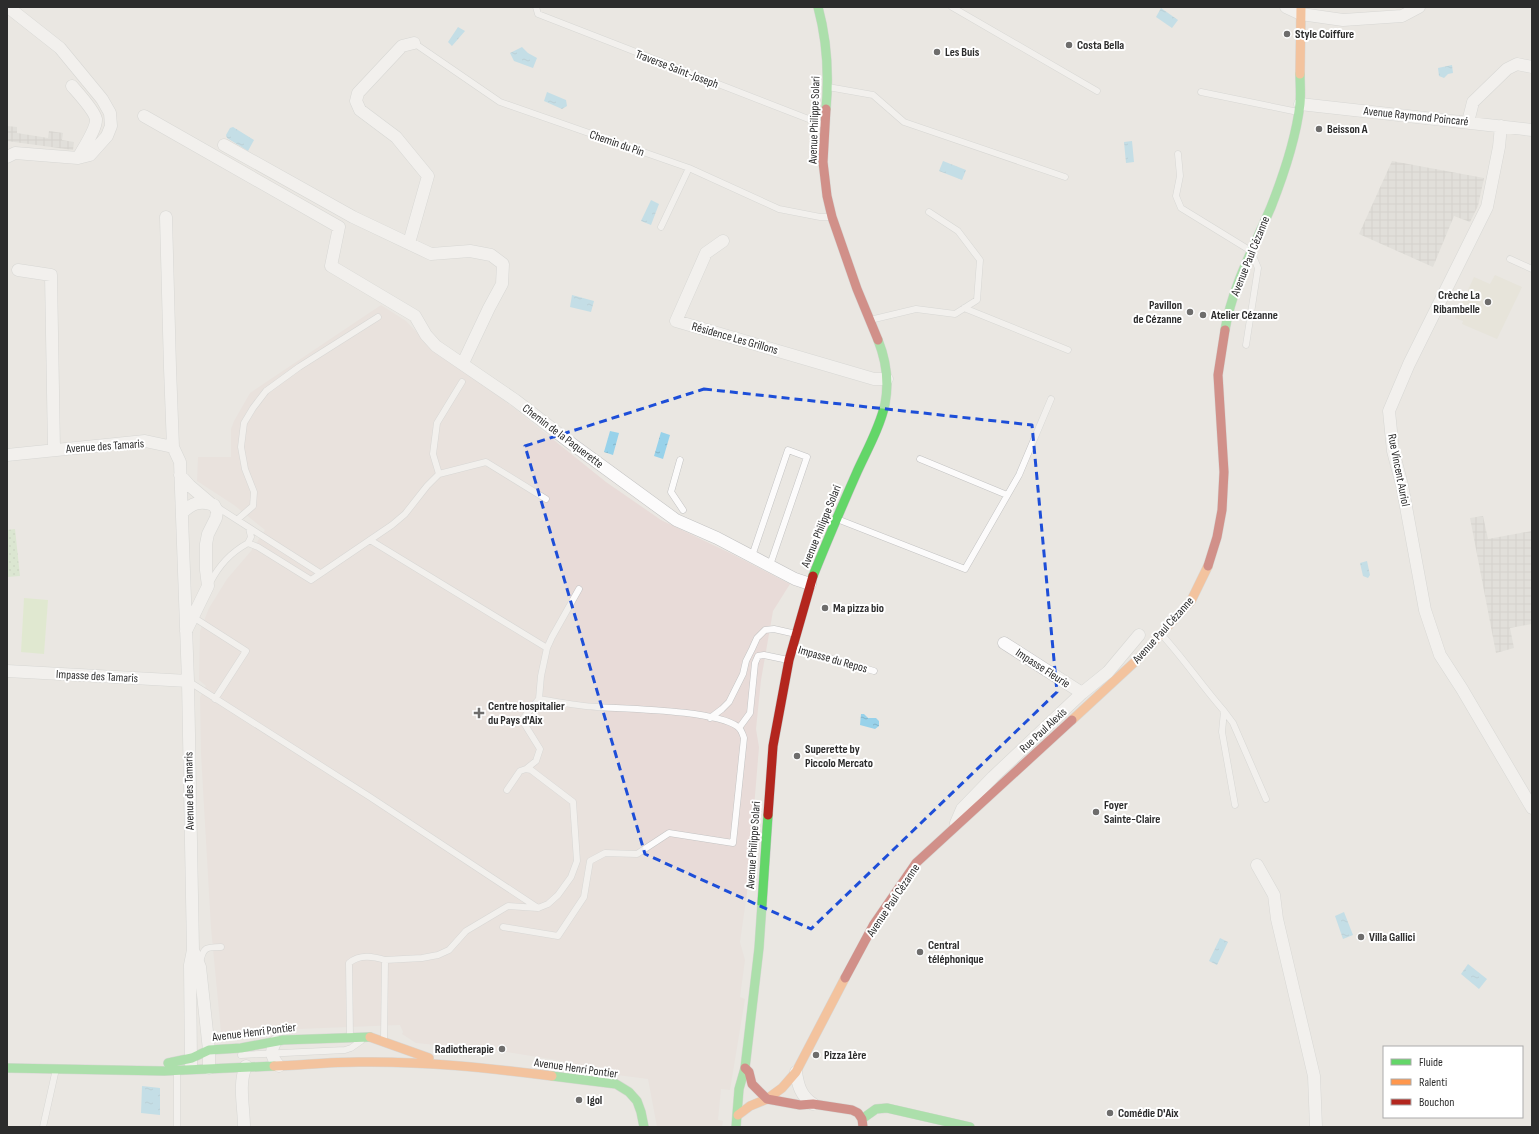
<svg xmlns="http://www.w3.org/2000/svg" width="1539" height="1134" viewBox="0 0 1539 1134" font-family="'Sofia Sans Condensed',sans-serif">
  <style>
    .education { fill: #e4dfd1 }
    .medical { fill: #e8dbd8 }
    .grass { fill: url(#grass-dots) }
    .pitch { fill: #d6e9ba }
    .plaza { fill: url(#plaza-grid) }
    .water { fill: url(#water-ripples) }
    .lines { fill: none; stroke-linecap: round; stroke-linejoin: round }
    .lane-casing { stroke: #c3c3c3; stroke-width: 7 }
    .street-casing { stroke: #c3c3c3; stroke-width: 13 }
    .fast-casing { stroke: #c3c3c3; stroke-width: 10 }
    .slow-casing { stroke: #c3c3c3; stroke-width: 10 }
    .jam-casing { stroke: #c3c3c3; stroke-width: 10 }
    .lane { stroke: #fcfbfb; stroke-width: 6 }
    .street { stroke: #fcfbfb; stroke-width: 12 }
    .fast { stroke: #63d668; stroke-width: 9 }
    .slow { stroke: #ff974d; stroke-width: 9 }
    .jam { stroke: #b3261e; stroke-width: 9 }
    .marked { fill: none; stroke: #1d4ed8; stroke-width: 3; stroke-dasharray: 8 5; stroke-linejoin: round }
    .poi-dot { fill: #6e6d6c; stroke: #fff; stroke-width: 1.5 }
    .labels { text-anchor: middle; stroke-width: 4; stroke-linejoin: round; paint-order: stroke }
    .poi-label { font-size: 12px; font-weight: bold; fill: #2c2c2c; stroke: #fff; text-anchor: start }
    .street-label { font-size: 12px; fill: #2c2c2c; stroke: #fff }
  </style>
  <defs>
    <pattern id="grass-dots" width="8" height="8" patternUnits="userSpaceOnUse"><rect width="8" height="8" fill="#cbe5bc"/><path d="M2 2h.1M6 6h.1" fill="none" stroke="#aec5a2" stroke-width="1.8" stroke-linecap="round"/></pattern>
    <pattern id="plaza-grid" width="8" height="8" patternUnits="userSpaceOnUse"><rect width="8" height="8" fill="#d8d5d0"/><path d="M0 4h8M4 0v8" fill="none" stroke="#bab7b3"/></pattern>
    <pattern id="water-ripples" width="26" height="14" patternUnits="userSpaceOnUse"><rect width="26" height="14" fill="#98d2ea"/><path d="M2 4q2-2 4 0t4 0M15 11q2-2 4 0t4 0" fill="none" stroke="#83b4c9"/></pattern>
  </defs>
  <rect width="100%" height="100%" fill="#eae7e2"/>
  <path class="education" d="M1495 275 1522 287 1497 339 1462 324 1463 321 1455 318 1474 277 1490 284Z"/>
  <path class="medical" d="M381 305 406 321 427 343 514 408 606 482 661 520 732 554 790 584 773 611 761 680 756 729 759 747 747 893 740 942 745 960 740 997 745 999 730 1090 721 1089 718 1120 723 1121 722 1127H657L648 1079 563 1068V1061L507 1052 416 1043 402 1034 403 1032 400 1025 221 1032 211 928 201 754 200 697 206 686 199 680 200 631 209 608 227 579 251 551 265 530 234 505 197 481 198 457H231V429L234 421 250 393Z"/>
  <path class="grass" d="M15 529 20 576 7 577V530Z"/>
  <path class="pitch" d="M24 598 48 600 44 654 21 652Z"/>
  <path class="plaza" d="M7 126 17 127V133L48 138 49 131 63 133 62 140 74 142 73 150 7 141Z
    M1392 161 1484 178 1478 206 1470 222 1454 216 1433 267 1359 234Z
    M1483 516 1488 539 1532 531V624L1510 628 1514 648 1496 653 1470 518Z"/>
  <path class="water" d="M1161 8 1178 20 1172 28 1156 17Z
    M458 27 465 31 452 46 448 42Z
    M522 47 528 53 537 58 533 68 514 61 510 53Z
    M1452 65 1453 73 1448 74 1444 78 1439 76 1438 68Z
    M547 92 566 100 567 106 562 109 544 101Z
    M233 127 254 140 248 151 227 138 226 135 230 128Z
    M1132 141 1134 162 1126 163 1124 142Z
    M943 161 966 170 962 180 939 171Z
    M651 200 659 204 651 225 641 221Z
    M572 295 594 301 591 312 570 307Z
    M610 431 619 433 613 455 604 452Z
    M661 432 670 435 663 459 654 456Z
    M1367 561 1370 575 1368 578 1363 576 1360 563Z
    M861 714H864L868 718H876L879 721V726L875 729 860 725Z
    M1344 912 1353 935 1343 939 1335 916Z
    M1220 938 1228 942 1217 965 1209 961Z
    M1468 964 1487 979 1479 989 1461 974Z
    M142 1086 160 1088V1115L141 1113Z"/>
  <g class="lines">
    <defs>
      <path id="lane" d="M536 7 538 14 824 125
        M952 7 1097 91
        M414 43 500 102 689 168 779 209 820 217H831
        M828 87 873 95 904 122 1065 177
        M1201 92 1298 112
        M1178 154 1180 176 1176 196 1181 208 1251 251 1258 268 1246 345
        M661 227 689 168
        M1510 259 1532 269
        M964 308 1068 350
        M870 320 916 309 955 314 977 300 980 260 958 231 929 212
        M920 459 1007 495
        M680 460 671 492 683 510
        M439 474 433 454 437 423 462 382
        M217 507 320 573
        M238 519 253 506 254 492 245 469 241 447 244 423 253 408 266 391 299 367 378 317
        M837 519 965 569 1019 475 1051 399
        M370 540 547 648
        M248 543 251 537 249 528
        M752 556 788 450 807 457 770 565
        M210 583C219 565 230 553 248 543L258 547 311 580 392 525 405 514 427 486 439 474 486 462 546 499
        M193 617 246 651 215 699
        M1162 635C1184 659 1202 686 1224 711L1222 732 1235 805
        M794 648 874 671
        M188 681 370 797 538 908
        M1224 711 1233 723 1266 799
        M710 718 722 709 729 702 743 674 746 661 752 649 757 638 765 630 774 629 796 634
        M739 728 750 713 755 663 758 656 764 655 788 660
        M507 790 520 771 526 769 536 761 540 749 522 720 539 699 541 676 547 648 552 637 579 589
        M503 927 558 936 584 897 590 861 605 853 637 854 669 833 733 843 744 738C743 735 741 729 738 727 716 710 627 709 597 707 578 706 558 702 539 699
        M385 960 422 958 438 955 449 950 466 931 508 906 538 908 548 904 558 895 571 877 577 861 573 802 531 770 526 769
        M200 963C203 947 206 947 221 947
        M350 1037 349 963C359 954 373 956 385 960L384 1040
        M241 1055 345 1050 351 1048 361 1041
        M177 1072V1127
        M43 1127 56 1069"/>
      <path id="street" d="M1286 7 1301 14 1343 20 1402 16 1419 7
        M72 86C78 93 94 110 96 119 97 128 83 149 78 158
        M1300 104 1532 130
        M144 116 339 227 331 266 415 316 426 335 436 346 515 400 572 444 676 520 717 538 795 579 810 584
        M1468 122 1473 102 1507 69 1517 64 1532 67
        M1501 126 1499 147 1487 207 1409 364 1389 411 1393 451 1402 485 1425 610 1440 655 1462 689 1532 808
        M224 145 353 217 431 254 470 251 491 255 503 264 502 284 489 308 463 363
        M7 157 15 153 78 158 90 155 107 136 111 126 110 113 102 99 60 48 8 7
        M166 217 170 368 173 447
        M723 241 706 253 676 321 874 379H887
        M409 243 428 176 396 137 360 110 356 101 358 93 402 46 414 43
        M18 270 51 275 54 450
        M7 455 145 441 173 447 180 462 188 681 193 950 190 965 191 1064
        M180 475 190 486 210 503
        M182 513C192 503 200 500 214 505L217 511 216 518 208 534 206 544V570L208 586 186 631
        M1004 643 1082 693
        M7 671 188 681
        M956 823 962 809 993 777 1082 693 1108 672 1139 635
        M1257 865 1274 895 1277 919 1314 1076 1316 1127
        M193 950 200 967 209 1050V1068
        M276 1041C270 1051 271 1057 279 1066
        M796 1072C798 1086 801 1096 813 1104
        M244 1127C244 1107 238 1084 246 1066"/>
      <path id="fast" d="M818 7C827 40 829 75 826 109
        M1225 330C1232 287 1254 247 1271 207 1284 174 1296 139 1300 104 1301 94 1300 84 1300 74
        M813 576C827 541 842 506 857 472 867 450 880 427 885 404 889 383 886 360 878 340
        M168 1063 192 1058 209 1050 241 1048 283 1040 370 1037
        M7 1068 164 1071 274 1066
        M552 1076 616 1084 629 1092 637 1101 641 1112 644 1127
        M862 1119 876 1109 887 1108 970 1127
        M736 1127 739 1089 745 1068 759 948 768 815"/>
      <path id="slow" d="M1300 74 1301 7
        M1072 720 1138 659 1191 601 1208 566
        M370 1037 429 1058
        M274 1066C302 1065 331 1062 359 1062 424 1061 488 1068 552 1076
        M738 1115 750 1106 767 1099 782 1088 796 1072 845 978"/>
      <path id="jam" d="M826 109 823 162 827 196 832 217 857 289 878 340
        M1208 566 1217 537 1222 510 1224 472 1218 375 1225 330
        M768 815 773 746 789 660 813 576
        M845 978 874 924 916 863 1072 720
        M745 1068 749 1072 752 1084 767 1099 800 1105 813 1104 852 1110 858 1113 862 1119 863 1127"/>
    </defs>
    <use href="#lane" class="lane-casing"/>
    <use href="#street" class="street-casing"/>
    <use href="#fast" class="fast-casing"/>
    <use href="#slow" class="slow-casing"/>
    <use href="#jam" class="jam-casing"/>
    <use href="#lane" class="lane"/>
    <use href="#street" class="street"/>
    <use href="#fast" class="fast"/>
    <use href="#slow" class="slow"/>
    <use href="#jam" class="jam"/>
  </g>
  <path d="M0 0H1539V1134H0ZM704 389 1032 425 1057 692 811 929 645 854 525 446Z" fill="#eae7e2" fill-opacity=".55" fill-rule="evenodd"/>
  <path class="marked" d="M704 389 1032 425 1057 692 811 929 645 854 525 446Z"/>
  <g class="poi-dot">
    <circle cx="1287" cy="34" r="4"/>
    <circle cx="1069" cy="45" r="4"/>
    <circle cx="937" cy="52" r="4"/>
    <circle cx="1319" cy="129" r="4"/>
    <circle cx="1488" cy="302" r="4"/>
    <circle cx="1190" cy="312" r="4"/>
    <circle cx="1203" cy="315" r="4"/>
    <circle cx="825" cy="608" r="4"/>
    <path d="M477 707h4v4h4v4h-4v4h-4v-4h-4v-4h4z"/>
    <circle cx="797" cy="756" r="4"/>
    <circle cx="1096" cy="812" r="4"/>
    <circle cx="1361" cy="937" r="4"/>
    <circle cx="920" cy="952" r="4"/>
    <circle cx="502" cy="1049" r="4"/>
    <circle cx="816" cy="1055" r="4"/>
    <circle cx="579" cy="1100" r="4"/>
    <circle cx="1110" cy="1113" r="4"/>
  </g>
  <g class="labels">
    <g class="poi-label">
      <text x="1295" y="38">Style Coiffure</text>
      <text x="1077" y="49">Costa Bella</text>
      <text x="945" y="56">Les Buis</text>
      <text x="1327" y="133">Beisson A</text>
      <text x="1480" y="299" text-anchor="end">Crèche La<tspan x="1480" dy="14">Ribambelle</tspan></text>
      <text x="1182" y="309" text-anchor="end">Pavillon<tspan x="1182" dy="14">de Cézanne</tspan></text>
      <text x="1211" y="319">Atelier Cézanne</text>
      <text x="833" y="612">Ma pizza bio</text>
      <text x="488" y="710">Centre hospitalier<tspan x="488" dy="14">du Pays d'Aix</tspan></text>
      <text x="805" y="753">Superette by<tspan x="805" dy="14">Piccolo Mercato</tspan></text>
      <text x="1104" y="809">Foyer<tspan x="1104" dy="14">Sainte-Claire</tspan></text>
      <text x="1369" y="941">Villa Gallici</text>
      <text x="928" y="949">Central<tspan x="928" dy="14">téléphonique</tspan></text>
      <text x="494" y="1053" text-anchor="end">Radiotherapie</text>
      <text x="824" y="1059">Pizza 1ère</text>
      <text x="587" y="1104">Igol</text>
      <text x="1118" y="1117">Comédie D'Aix</text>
    </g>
    <g class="street-label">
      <text transform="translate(677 69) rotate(21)" y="4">Traverse Saint-Joseph</text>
      <text transform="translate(1416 116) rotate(6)" y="4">Avenue Raymond Poincaré</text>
      <text transform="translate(814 120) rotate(-88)" y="4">Avenue Philippe Solari</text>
      <text transform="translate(617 143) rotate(19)" y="4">Chemin du Pin</text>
      <text transform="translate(1250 256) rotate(-68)" y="4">Avenue Paul Cézanne</text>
      <text transform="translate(735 338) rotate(16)" y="4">Résidence Les Grillons</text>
      <text transform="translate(563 436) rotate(37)" y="4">Chemin de la Paquerette</text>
      <text transform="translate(105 446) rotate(-4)" y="4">Avenue des Tamaris</text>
      <text transform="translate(1399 470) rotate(79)" y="4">Rue Vincent Auriol</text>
      <text transform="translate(821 526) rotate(-68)" y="4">Avenue Philippe Solari</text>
      <text transform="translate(1163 630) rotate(-48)" y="4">Avenue Paul Cézanne</text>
      <text transform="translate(833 659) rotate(16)" y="4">Impasse du Repos</text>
      <text transform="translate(1043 668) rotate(33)" y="4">Impasse Fleurie</text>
      <text transform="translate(97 676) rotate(3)" y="4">Impasse des Tamaris</text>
      <text transform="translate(1043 730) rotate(-43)" y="4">Rue Paul Alexis</text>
      <text transform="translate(189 791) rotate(-91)" y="4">Avenue des Tamaris</text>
      <text transform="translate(753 845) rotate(-86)" y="4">Avenue Philippe Solari</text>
      <text transform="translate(893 900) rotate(-56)" y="4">Avenue Paul Cézanne</text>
      <text transform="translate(254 1032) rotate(-7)" y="4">Avenue Henri Pontier</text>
      <text transform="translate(576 1068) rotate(8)" y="4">Avenue Henri Pontier</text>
    </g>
  </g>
  <rect width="1539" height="1134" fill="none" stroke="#2c2c2c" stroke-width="16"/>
  <rect x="1383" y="1046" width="140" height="72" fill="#ffffff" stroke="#ababab"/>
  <rect x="1391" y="1059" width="20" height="6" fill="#63d668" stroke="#ababab"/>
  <text x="1419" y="1066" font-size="12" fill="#2c2c2c">Fluide</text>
  <rect x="1391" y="1079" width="20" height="6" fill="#ff974d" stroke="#ababab"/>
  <text x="1419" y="1086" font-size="12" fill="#2c2c2c">Ralenti</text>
  <rect x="1391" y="1099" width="20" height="6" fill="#b3261e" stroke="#ababab"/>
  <text x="1419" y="1106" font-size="12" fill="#2c2c2c">Bouchon</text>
</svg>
